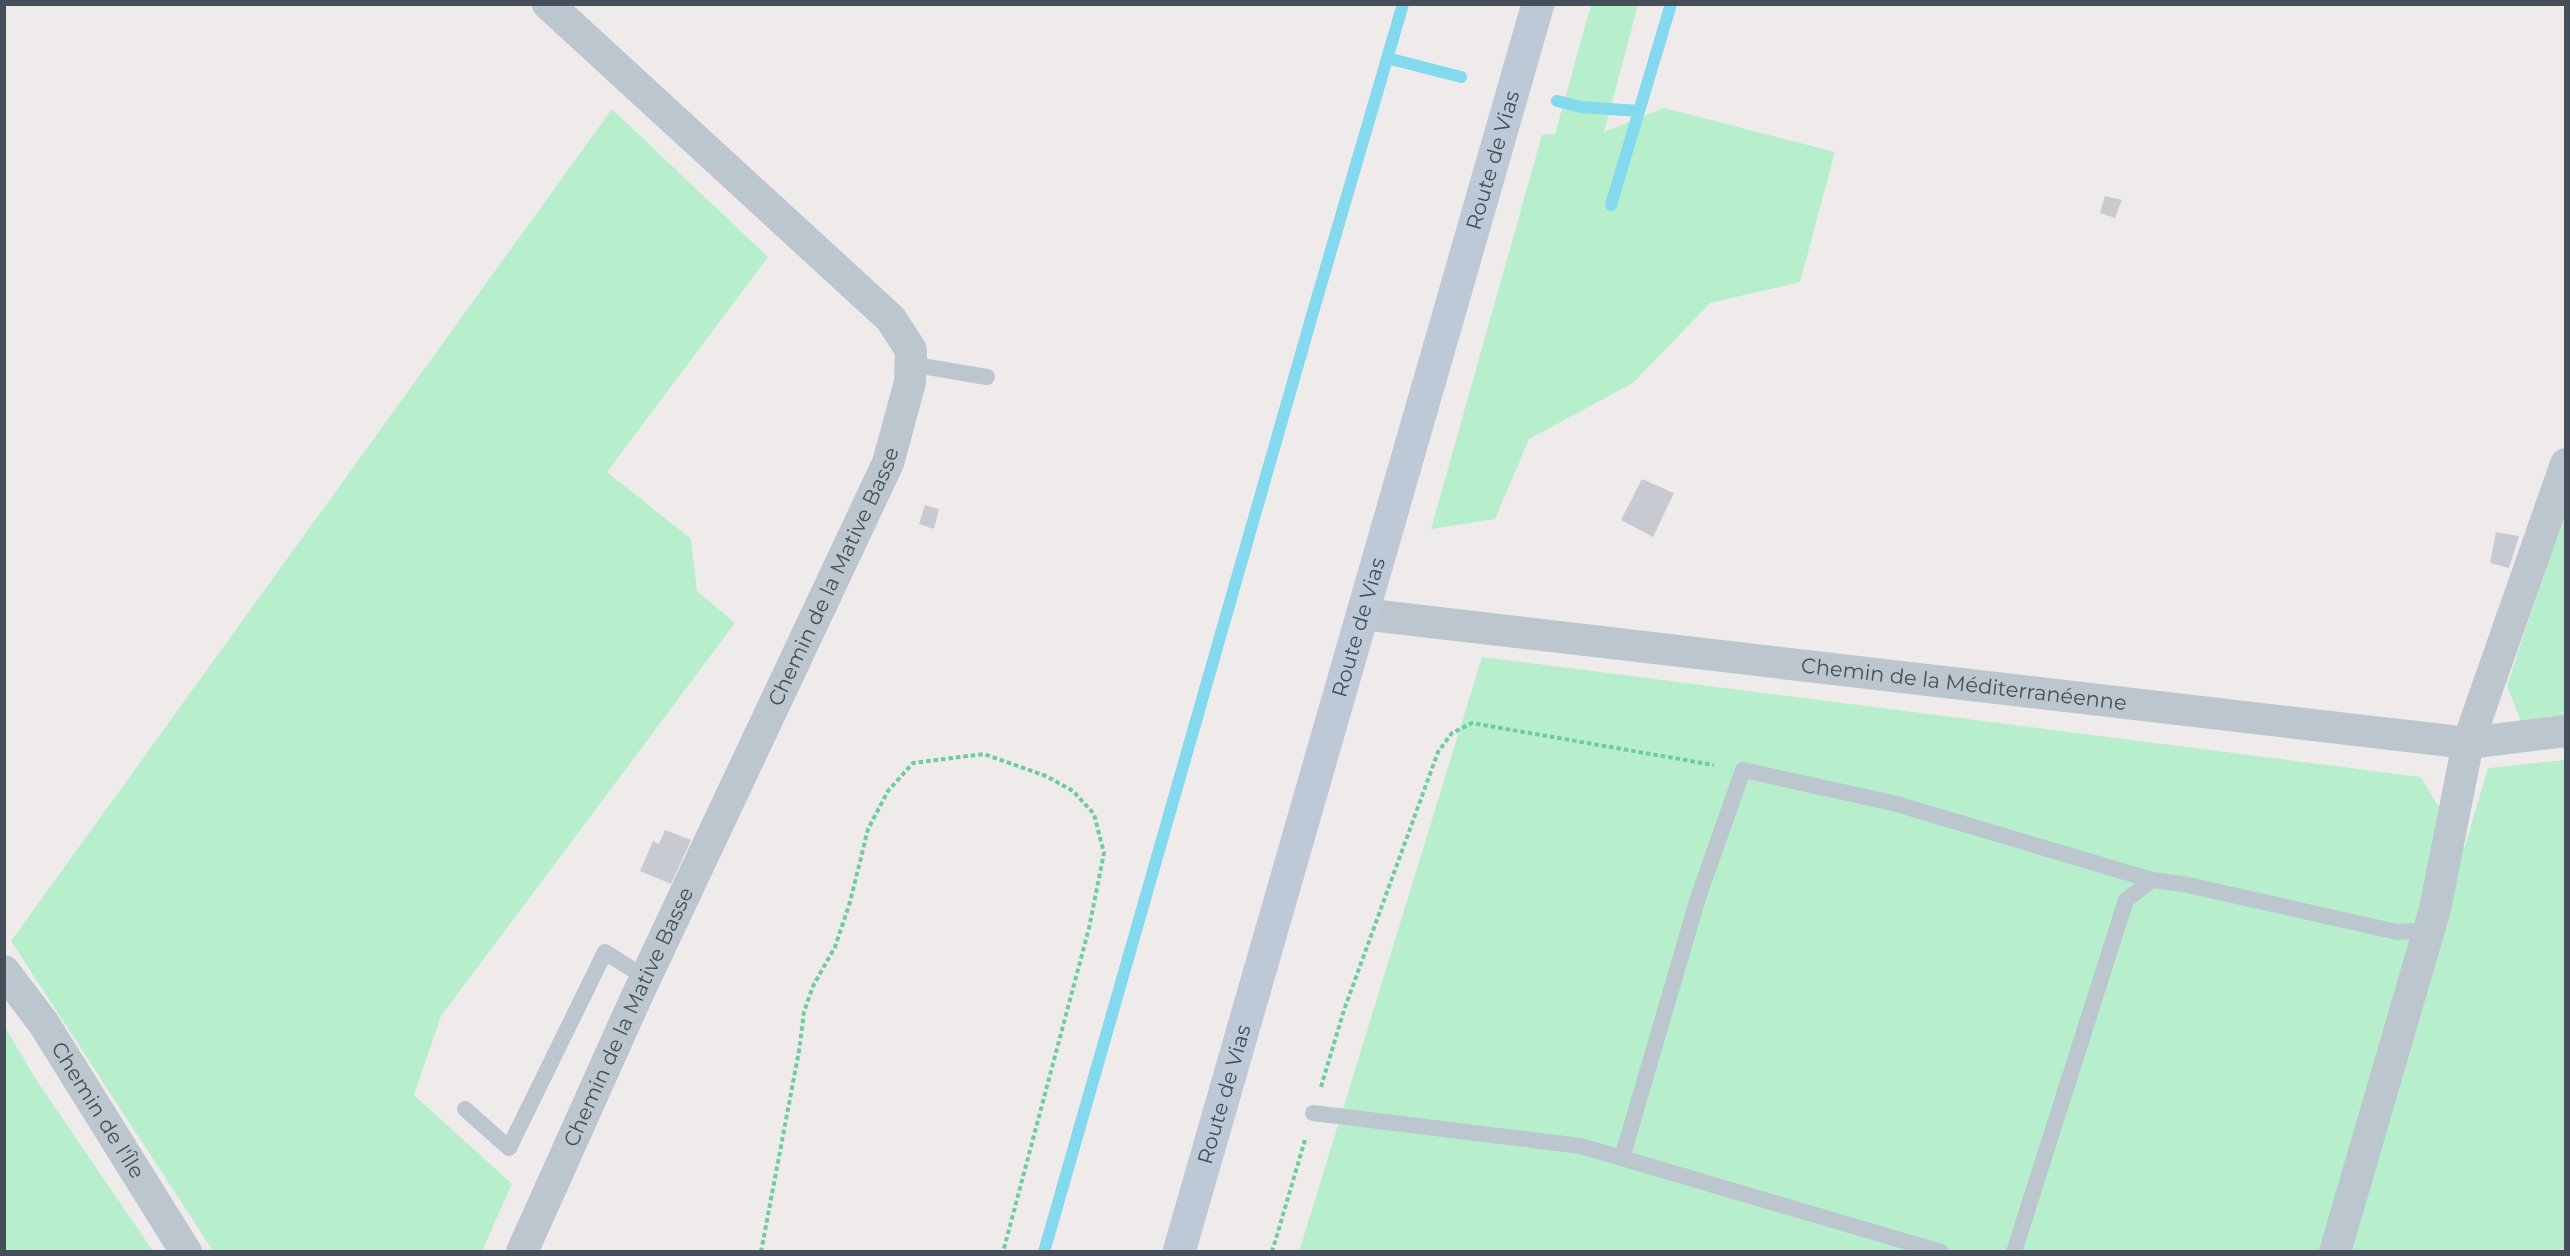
<svg xmlns="http://www.w3.org/2000/svg" width="2570" height="1256" viewBox="0 0 2570 1256" font-family="Montserrat,sans-serif">
  <style>
    .green { fill: #b7efcc }
    .lines { fill: none; stroke-linecap: round; stroke-linejoin: round }
    .stream { stroke: #83d9ed; stroke-width: 12 }
    .building { fill: #c8cad1 }
    .path { stroke: #6ecd9d; stroke-width: 4; stroke-dasharray: 4.5 3; stroke-linecap: butt }
    .service { stroke: #bcc6cf; stroke-width: 16 }
    .minor { stroke: #bcc6cf; stroke-width: 32 }
    .secondary { stroke: #bdc9d6; stroke-width: 33 }
    .labels { text-anchor: middle; stroke-width: 4.5; stroke-linejoin: round; paint-order: stroke }
    .street-label { font-size: 21px; fill: #444f59; stroke: #fff }
  </style>
  <rect width="100%" height="100%" fill="#efebeb"/>
  <path class="green" d="M1591 5H1638L1604 132 1664 108 1835 152 1800 282 1710 303 1633 383 1529 439 1495 519 1431 529 1542 135 1555 134Z
    M612 109 768 257 607 472 691 539 697 591 735 623 441 1016 414 1095 512 1184 482 1251H213L11 941Z
    M2565 509V717L2522 724 2507 686Z
    M1482 657 2421 777 2464 849 2488 768 2565 760V1251L1299 1252Z
    M4 1026 39 1084 153 1251H5Z"/>
  <g class="lines">
    <path class="stream" d="M1387 58 1461 77
      M1557 101 1581 107 1639 111
      M1611 205 1671 4
      M1044 1252 1313 312 1403 4"/>
  </g>
  <path class="building" d="M2105 196 2122 200 2115 218 2100 213Z
    M1642 479 1674 493 1653 537 1621 520Z
    M925 505 939 509 934 529 919 524Z
    M2496 532 2519 536 2509 568 2490 563Z
    M665 830 691 840 671 884 640 871 653 841 659 844Z"/>
  <g class="lines">
    <path class="path" d="M1321 1087 1344 1010 1438 752 1452 733 1472 723 1714 765
      M761 1252 799 1051 804 1012 813 986 835 947 850 902 868 829 888 791 913 763 984 754 1046 776 1073 791 1094 814 1104 853 1089 928 1003 1252
      M1272 1252 1305 1140"/>
    <path class="service" d="M910 364 987 377
      M465 1109 509 1148 605 952 646 978
      M1313 1113 1581 1146 1941 1252
      M1622 1158 1698 898 1743 770 1893 803 2152 880
      M2014 1252 2126 900 2152 880 2183 884 2397 932 2429 930"/>
    <g class="minor">
      <path id="s1" d="M1362 614 2468 743 2566 731"/>
      <path id="s2" d="M4 971 44 1024 186 1252"/>
      <path id="s3" d="M522 1252 636 998 888 463 910 382 911 350 891 319 548 4"/>
      <path d="M2335 1252 2435 909 2468 743 2566 464"/>
    </g>
    <path class="secondary" id="s4" d="M1179 1252 1538 4"/>
  </g>
  <g class="labels">
    <g class="street-label">
      <text dy="7" stroke="none"><textPath href="#s4" startOffset="1136">Route de Vias</textPath></text>
      <text dy="7" stroke="none"><textPath href="#s3" startOffset="744">Chemin de la Mative Basse</textPath></text>
      <text dy="7" stroke="none"><textPath href="#s4" startOffset="650">Route de Vias</textPath></text>
      <text dy="7" stroke="none"><textPath href="#s1" startOffset="606">Chemin de la Méditerranéenne</textPath></text>
      <text dy="7" stroke="none"><textPath href="#s3" startOffset="258">Chemin de la Mative Basse</textPath></text>
      <text dy="7" stroke="none"><textPath href="#s4" startOffset="164">Route de Vias</textPath></text>
      <text dy="7" stroke="none"><textPath href="#s2" startOffset="168">Chemin de l'Île</textPath></text>
    </g>
  </g>
  <rect width="2570" height="1256" fill="none" stroke="#444f59" stroke-width="12"/>
</svg>
